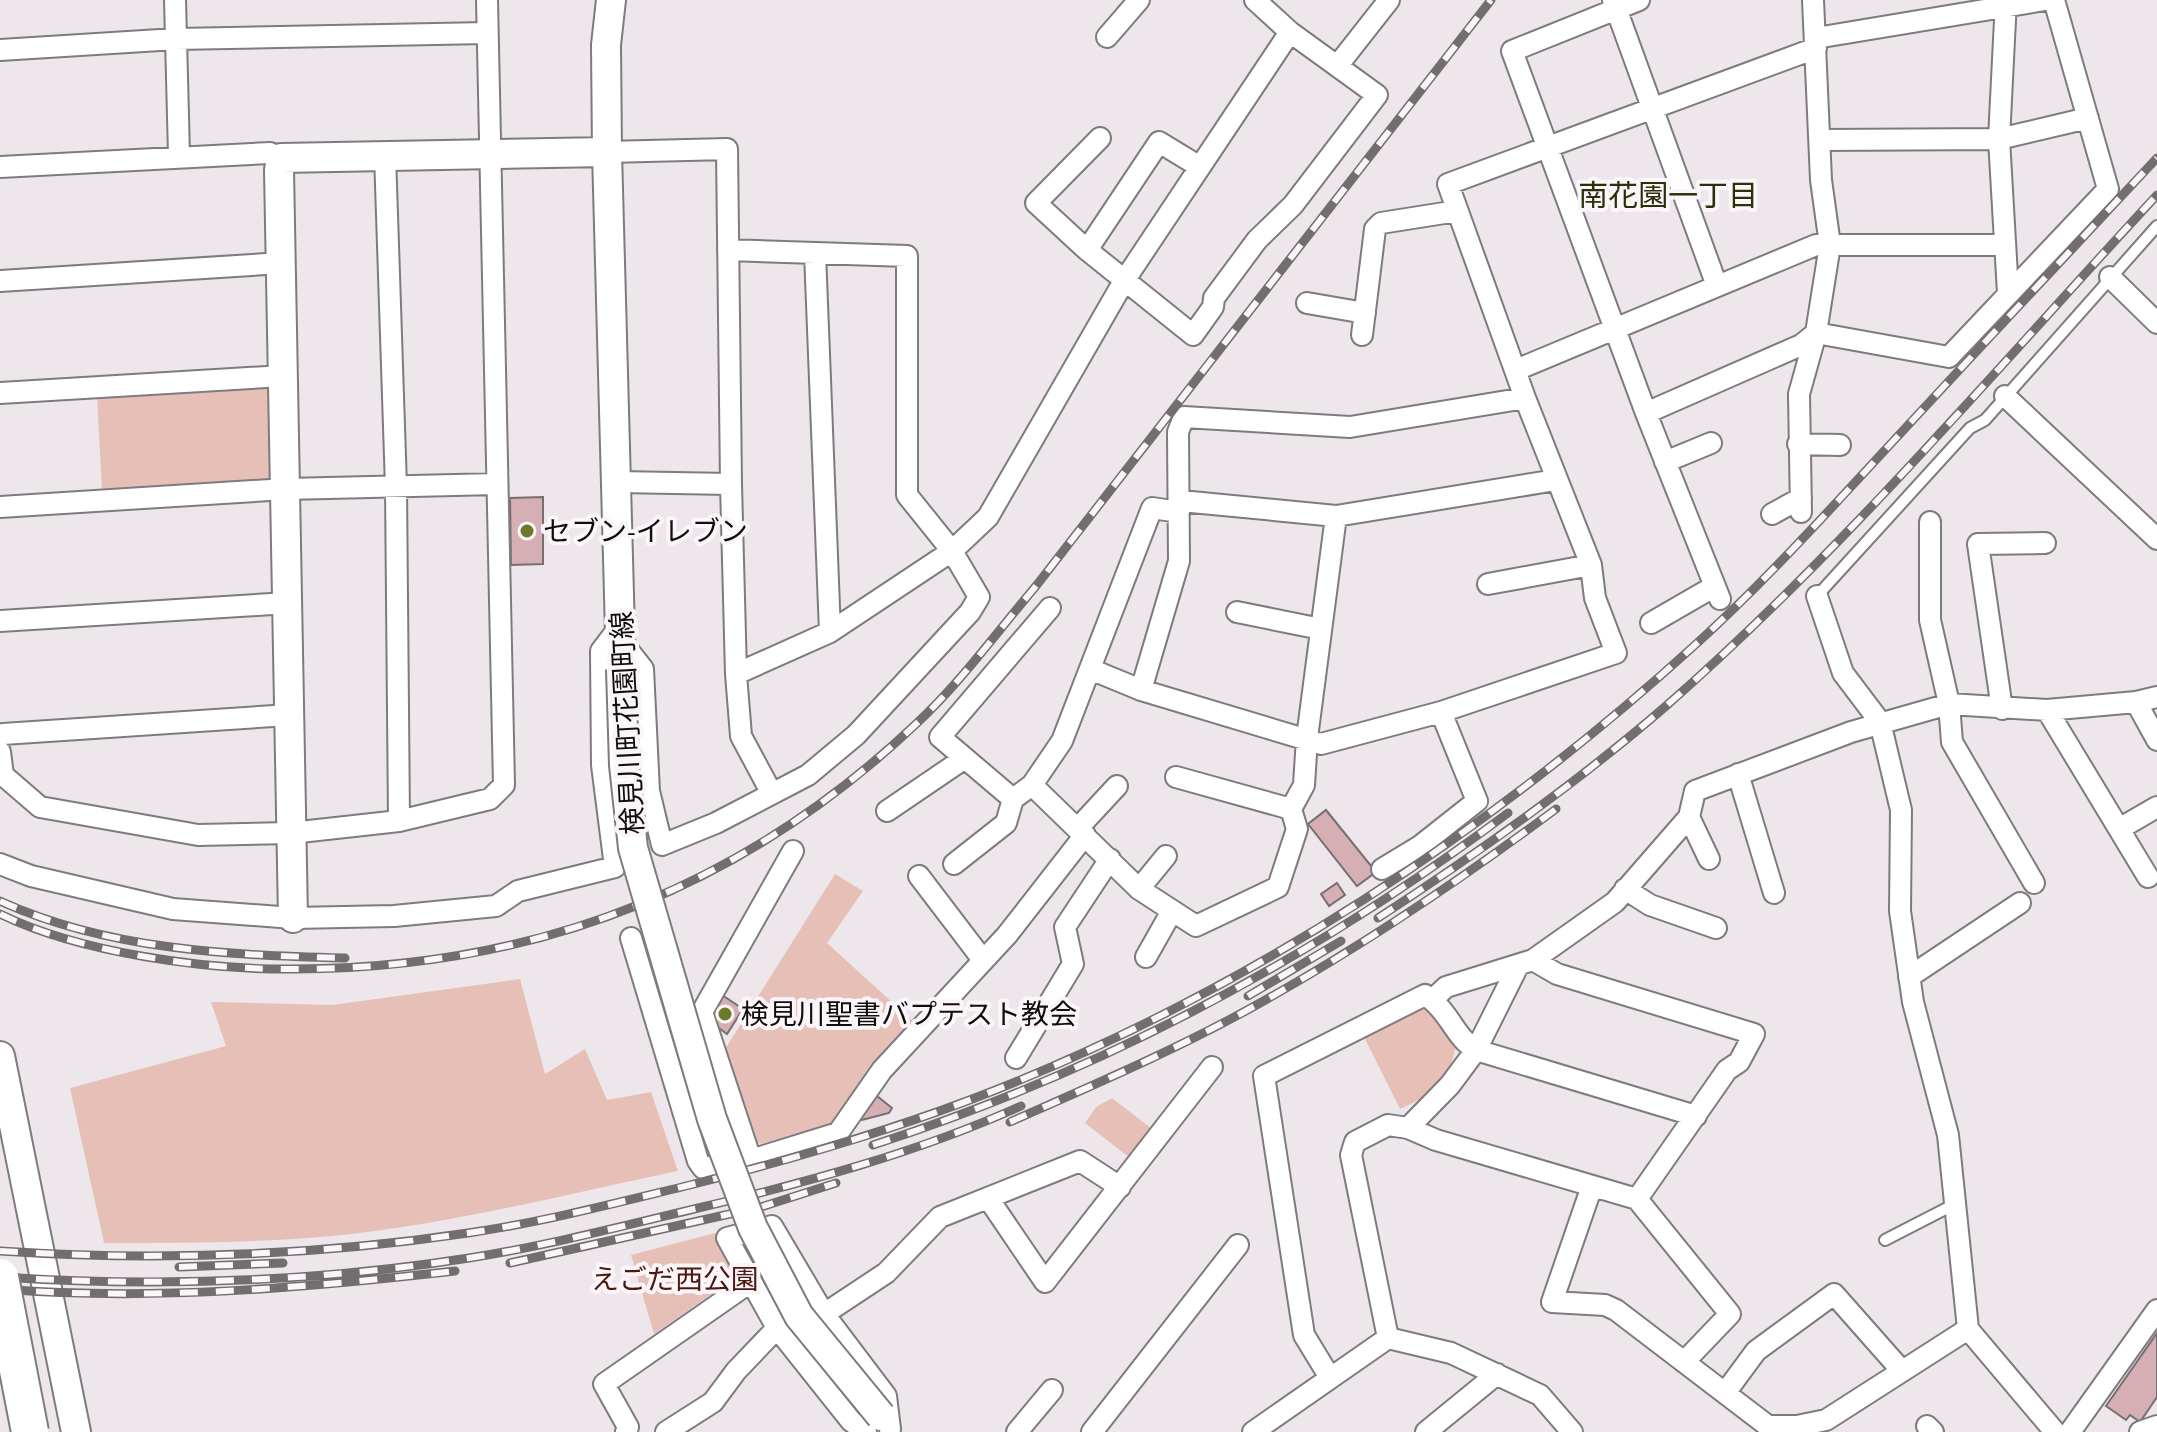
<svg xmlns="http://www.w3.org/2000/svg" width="2157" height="1432" viewBox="0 0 2157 1432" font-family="'Source Sans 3','Noto Sans JP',sans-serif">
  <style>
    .green { fill: #e6c0b6 }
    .building { fill: #d6afb5; stroke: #756f70; stroke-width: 2 }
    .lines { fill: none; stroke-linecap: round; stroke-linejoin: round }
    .lane-casing { stroke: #7f7a7e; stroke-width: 14 }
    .street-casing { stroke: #7f7a7e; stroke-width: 24 }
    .secondary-casing { stroke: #7f7a7e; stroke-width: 32 }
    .lane { stroke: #fff; stroke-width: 10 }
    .street { stroke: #fff; stroke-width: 20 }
    .secondary { stroke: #fff; stroke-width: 28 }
    .rail-casing { stroke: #726e70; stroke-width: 9 }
    .rail { stroke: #fbf5f9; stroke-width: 6; stroke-dasharray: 18; stroke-linecap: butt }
    .secondary-bridge-casing { stroke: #7f7a7e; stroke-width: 32; stroke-linecap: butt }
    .highway-bridge-casing { stroke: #7f7a7e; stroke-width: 40; stroke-linecap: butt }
    .secondary-bridge { stroke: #fff; stroke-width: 28 }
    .highway-bridge { stroke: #fff; stroke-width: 36 }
    .poi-dot { fill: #6a7a28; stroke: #fbf5f9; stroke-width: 3 }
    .labels { text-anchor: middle; stroke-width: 8; stroke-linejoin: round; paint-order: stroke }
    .poi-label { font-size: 28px; fill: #0f0d0e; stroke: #fbf5f9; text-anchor: start }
    .street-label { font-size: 28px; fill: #0f0d0e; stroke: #fbf5f9 }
    .park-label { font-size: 28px; fill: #49190e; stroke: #fbf5f9 }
    .neighbourhood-label { font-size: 30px; fill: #2a310a; stroke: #fbf5f9 }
  </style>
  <rect width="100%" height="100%" fill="#ede7eb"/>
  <path class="green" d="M265 384 273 391 276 469 267 480 102 491 97 395Z
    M835 874 863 891 827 943 916 1024 837 1121 760 1144 747 1135 722 1054Z
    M520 979 545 1074 585 1049 607 1100 651 1092 678 1171C567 1194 455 1223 342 1235 263 1243 184 1243 104 1243L70 1088 226 1046 211 1002 332 1005Z
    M1424 1007 1444 1018 1457 1042C1447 1085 1440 1091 1400 1109L1363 1035Z
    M1112 1098 1152 1129 1130 1158 1085 1123 1096 1107Z
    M715 1233 735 1270 733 1279 654 1334 631 1255Z"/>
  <path class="building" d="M543 497V564L511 565 510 498Z
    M1326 810 1376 872 1357 886 1308 824Z
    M1337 883 1345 895 1329 906 1321 894Z
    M719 993 743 1009 727 1034 716 1026 710 1006Z
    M872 1092 892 1108 889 1113 862 1120 855 1117Z
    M2157 1333V1397L2140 1422 2130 1415 2126 1420 2106 1406Z"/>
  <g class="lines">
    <defs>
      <path id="lane" d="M1817 596 1970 428 1985 420 2157 226
        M1885 1240 1955 1204"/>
      <path id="street" d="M175 0 179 155
        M1613 0 1717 286
        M1639 0 1512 51 1646 413 1720 599
        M2006 0 1999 139 2008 293
        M1107 37 1139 0
        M1816 38 2045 0
        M0 50 176 39 487 33
        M1338 65 1389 0
        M1100 138 1036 203 1087 250 1193 335 1213 307 1214 298 1257 240 1293 205 1377 95 1290 32 1255 0
        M1820 140 1999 139 2088 118
        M607 152 727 149 731 484
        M385 154 396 487 399 821
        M0 167 270 153 281 158
        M1087 250 1159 142 1200 167
        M815 253 830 632
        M2110 277 2157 323
        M0 281 282 263
        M1307 303 1365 313
        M1362 335 1375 229 1381 223 1457 211
        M1516 370 1816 245H2005
        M0 393 283 376
        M2005 396 2157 539
        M1646 413 1801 345 1816 333 1949 357 2108 189 2054 0
        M1798 444 1840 445
        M1665 462 1711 443
        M617 482 731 484 736 674 741 736 771 792
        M1181 501 1336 516 1556 480
        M0 507 286 489 497 484
        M1801 512 1799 394 1816 333 1830 245 1821 180 1813 0
        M1772 514 1801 498
        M1930 522V620L1949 704 1952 742 2034 883
        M1488 584 1591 565
        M1817 596 1843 673 1880 722 1901 810 1900 911 1913 1002 1948 1135 1968 1329 2055 1432
        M1237 612 1321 629
        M0 621 288 603
        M1651 623 1715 586
        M621 641 643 669 649 791 662 845 716 823 808 775 856 735 970 612 979 597 952 551 907 495V256L728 250
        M1090 669 1141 690 1321 744 1441 712 1616 653 1595 598 1591 565 1525 398 1448 184 1816 48
        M736 674 830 632 952 551 988 517 1124 281 1290 32
        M1141 690 1179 561 1178 432 1184 417 1350 427 1525 398
        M2136 702 2157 740
        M2002 709 1978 544 2045 543
        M2047 710 2148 877
        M0 737 3 734 289 715
        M0 752 3 775 40 807 198 835 291 833 399 821 490 799 504 785 487 0
        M1738 774 1774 893
        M1176 777 1291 809
        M1032 785 1139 889 1196 926 1278 887 1297 829 1291 809 1304 785 1307 738 1336 516
        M1013 799 940 737 1050 608
        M887 811 965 758
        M1689 817 1709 859
        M1078 828 1117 786
        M2119 829 2157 807
        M793 851 702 1012 751 1160 838 1133 882 1070 1007 935 1085 835
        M0 864 31 876 173 909 293 918 394 916 496 906 518 891 615 867 602 765 601 651 620 626
        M954 864 1006 823 1013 799 1032 785 1062 741 1152 508 1179 512
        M1382 869 1420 846 1477 801 1441 712
        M919 876 983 960
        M1139 889 1166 856
        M1625 889 1650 905 1716 928
        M631 938 698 1161 703 1168 739 1162
        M1146 957 1172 911
        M1533 960 1557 974 1754 1034 1739 1062 1727 1070 1637 1199
        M1909 977 2020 903
        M1432 1000C1451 1016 1456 1038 1476 1050L1696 1116
        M1016 1058 1073 964 1065 927 1110 859
        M1408 1128 1436 1140 1637 1199 1730 1314 1684 1362
        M1592 1186 1552 1302 1605 1305 1616 1310 1768 1426H1797L1826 1420 1968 1329
        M988 1198 1045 1282 1212 1067
        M824 1314 886 1273 940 1217 1080 1161 1120 1187
        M1388 1338 1351 1155 1355 1142 1388 1125 1408 1128 1450 1085 1476 1050 1518 966
        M1329 1376 1304 1335 1264 1076 1425 995 1432 1000 1446 987 1533 960 1615 902 1689 817 1695 791 1851 732 1949 704 2047 710 2136 702 2157 697
        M1725 1393 1756 1351 1834 1294 1902 1371
        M1927 1426 1933 1432
        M626 1432 628 1427 604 1384 749 1283
        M666 1432 713 1402 736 1371 777 1328
        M866 1432 851 1421 777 1328 727 1238 772 1226 824 1314 886 1396 890 1429
        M1017 1432 1052 1390
        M1092 1432 1238 1245
        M1253 1432 1388 1338 1451 1353 1540 1395 1572 1432
        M1426 1432 1497 1374
        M2070 1432 2157 1310
        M2140 1432 2157 1426"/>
      <path id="secondary" d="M611 0 606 45 607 152 621 669
        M293 918 279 170 281 158 607 152
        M0 1056 76 1432"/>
    </defs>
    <use href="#lane" class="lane-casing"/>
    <use href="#street" class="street-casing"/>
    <use href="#secondary" class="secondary-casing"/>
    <use href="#lane" class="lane"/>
    <use href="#street" class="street"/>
    <use href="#secondary" class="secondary"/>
    <defs>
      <path id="rail" d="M0 901C108 950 228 955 345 958
        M0 914C80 953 206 970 294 969 534 969 743 888 917 723 961 682 997 632 1036 586L1491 0
        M1378 918C1478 853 1576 784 1666 706 1843 551 1997 368 2157 195
        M1248 996 1341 941
        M1010 1122C1091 1086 1173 1051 1251 1008 1358 949 1459 881 1556 809
        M873 1145C1103 1071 1315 957 1508 813
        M0 1251C155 1261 313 1256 468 1233 543 1222 616 1203 690 1185 793 1159 894 1130 993 1091 1251 989 1490 831 1695 645 1767 580 1832 507 1898 436 1984 343 2071 250 2157 158
        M510 1263 761 1207 836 1183
        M179 1267 283 1263
        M0 1277C155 1287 316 1282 469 1258 545 1246 619 1227 694 1209 804 1183 917 1153 1021 1106
        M0 1289C153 1301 303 1288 455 1271"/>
    </defs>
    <use href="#rail" class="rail-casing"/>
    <use href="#rail" class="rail"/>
    <defs>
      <path id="secondary-bridge" d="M621 669 624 765 633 848 712 1119 753 1228 799 1316 881 1416"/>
      <path id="highway-bridge" d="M0 1277 30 1432"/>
    </defs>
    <use href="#secondary-bridge" class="secondary-bridge-casing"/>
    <use href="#highway-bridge" class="highway-bridge-casing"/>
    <use href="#secondary-bridge" class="secondary-bridge"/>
    <use href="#highway-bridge" class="highway-bridge"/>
  </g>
  <g class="poi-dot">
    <circle cx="527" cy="531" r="8"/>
    <circle cx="725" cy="1014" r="8"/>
  </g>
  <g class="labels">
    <g class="poi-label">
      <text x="543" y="541">セブン-イレブン</text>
      <text x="741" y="1024">検見川聖書バプテスト教会</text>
    </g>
    <g class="street-label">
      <text transform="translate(627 723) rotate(-93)" y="10">検見川町花園町線</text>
    </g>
    <g class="park-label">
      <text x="675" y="1289">えごだ西公園</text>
    </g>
    <g class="neighbourhood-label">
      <text x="1668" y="206">南花園一丁目</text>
    </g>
  </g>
</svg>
